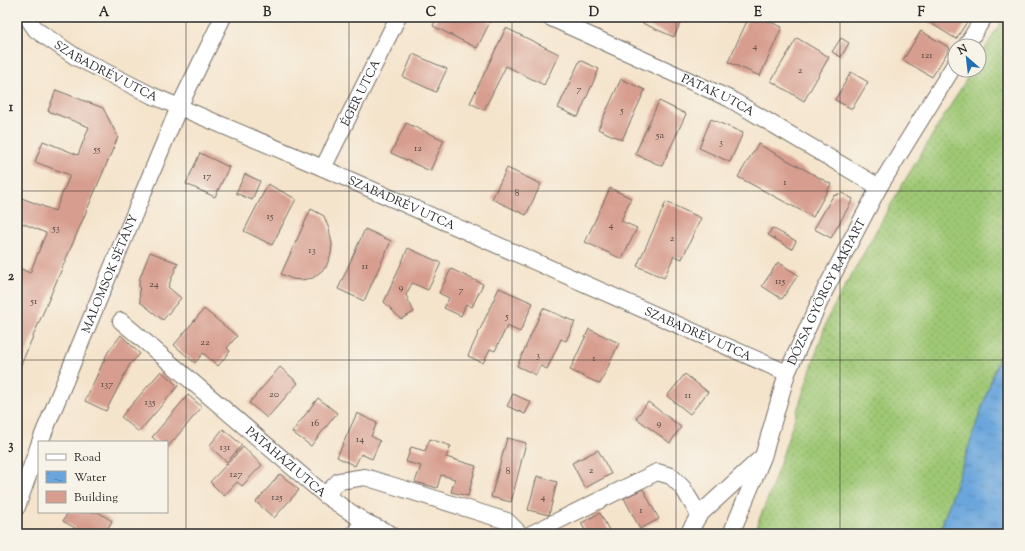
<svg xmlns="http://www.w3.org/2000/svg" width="1025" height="551" viewBox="0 0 1025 551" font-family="'Sorts Mill Goudy',serif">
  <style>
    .grass { fill: url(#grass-dots); stroke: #657a50 }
    .water { fill: url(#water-ripples); stroke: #4a6883 }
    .building { fill: #d79e8f }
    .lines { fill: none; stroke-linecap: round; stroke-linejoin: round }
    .minor-casing { stroke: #726c63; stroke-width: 18 }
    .minor { stroke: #fff; stroke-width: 16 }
    .grid { fill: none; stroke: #2b2b2b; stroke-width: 1; stroke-opacity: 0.55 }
    .labels { text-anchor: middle; stroke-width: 3; stroke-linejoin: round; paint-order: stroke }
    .number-label { font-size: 10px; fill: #564844 }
    .street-label { font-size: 12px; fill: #2b2b2b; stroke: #f7f3e8 }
    .neatline { fill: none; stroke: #2b2b2b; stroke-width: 1.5 }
    .grid-label { font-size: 13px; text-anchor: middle; font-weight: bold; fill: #2b2b2b }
  </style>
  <defs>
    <pattern id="grass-dots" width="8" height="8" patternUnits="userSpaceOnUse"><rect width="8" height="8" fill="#9fc874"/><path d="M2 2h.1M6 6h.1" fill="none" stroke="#82a35f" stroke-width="1.8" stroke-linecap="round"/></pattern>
    <pattern id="water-ripples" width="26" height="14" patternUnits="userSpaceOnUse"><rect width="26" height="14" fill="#6aa6db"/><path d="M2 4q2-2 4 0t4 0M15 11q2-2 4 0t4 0" fill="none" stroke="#5787b2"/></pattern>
  </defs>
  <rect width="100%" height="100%" fill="#f7f3e8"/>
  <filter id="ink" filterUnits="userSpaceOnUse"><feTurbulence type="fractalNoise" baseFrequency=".025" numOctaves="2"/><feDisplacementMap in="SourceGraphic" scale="8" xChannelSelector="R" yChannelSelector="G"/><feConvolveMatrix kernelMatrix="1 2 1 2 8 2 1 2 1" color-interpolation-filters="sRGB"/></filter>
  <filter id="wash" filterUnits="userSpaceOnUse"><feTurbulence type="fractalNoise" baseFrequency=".012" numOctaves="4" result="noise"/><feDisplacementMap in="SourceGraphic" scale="16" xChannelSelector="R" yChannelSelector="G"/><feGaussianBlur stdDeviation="0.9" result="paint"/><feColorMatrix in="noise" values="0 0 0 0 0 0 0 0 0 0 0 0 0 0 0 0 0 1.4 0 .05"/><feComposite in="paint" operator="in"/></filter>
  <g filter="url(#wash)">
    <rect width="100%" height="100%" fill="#f5e4cc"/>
    <path class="grass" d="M1004 17H1008V331L939 534H753L770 493 828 317 899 190 972 70H979V59Z"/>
    <path class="water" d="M1008 331V534H939Z"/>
    <g id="blocks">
      <path class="building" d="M437 17H480L490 22 477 48 433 26Z
        M644 17H683L674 37 642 23Z
        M749 17H759L782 27 760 76 728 62Z
        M921 17H970L956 39Z
        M506 28 559 54 544 85 506 66 484 110 470 103Z
        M921 31 950 48 932 77 903 60Z
        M797 38 829 57 804 101 771 81Z
        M841 38 849 43 841 57 832 52Z
        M413 54 447 69 436 92 403 77Z
        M580 60 599 69 578 117 558 108Z
        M851 72 868 82 852 109 835 100Z
        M621 79 645 90 622 140 598 129Z
        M56 90 103 108 118 137 17 374V305L21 294 17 293V267L30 273 46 233 17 221V201L19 197 55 211 70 175 35 162 43 141 78 155 89 127 48 111Z
        M659 101 686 114 662 166 635 154Z
        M711 119 743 133 730 162 699 148Z
        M406 123 444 140 430 171 391 153Z
        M758 144 831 184 813 217 738 177Z
        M200 153 229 167 215 197 186 184Z
        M507 168 541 184 526 215 492 199Z
        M245 174 260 181 252 200 236 193Z
        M268 184 296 199 272 245 244 231Z
        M610 188 631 198 621 221 637 228 622 259 585 242Z
        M842 193 853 199 831 238 814 229 833 196Z
        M666 202 701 218 682 259 674 256 664 278 637 266Z
        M311 209 324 216 329 229 332 244 331 254 326 267 313 278 301 280 292 279 281 274Z
        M772 228 796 241 792 249 768 235Z
        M365 229 391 241 364 301 338 289Z
        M408 248 441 263 428 290 412 283 406 295 414 312 401 319 384 302Z
        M150 252 178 263 168 287 181 298 163 320 140 302 139 280Z
        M778 262 798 275 782 299 762 286Z
        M451 269 483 284 472 307 466 304 461 316 444 308 449 298 439 293Z
        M499 288 533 303 520 332 507 326 495 351 490 349 483 363 468 356Z
        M543 308 575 322 566 341 561 339 547 369 540 366 536 375 517 366Z
        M204 309 237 336 227 348 230 351 218 366 203 353 195 363 174 345Z
        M589 329 619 343 600 384 570 370Z
        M121 335 140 354 130 364 106 411 85 401 108 352Z
        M280 367 298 383 267 418 249 403Z
        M161 371 178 386 139 432 121 417Z
        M685 374 708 392 690 414 667 396Z
        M513 394 531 402 525 414 507 406Z
        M188 395 202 407 167 448V442H158L152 437Z
        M318 398 337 413 311 446 292 432Z
        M648 402 681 427 670 443 636 418Z
        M357 413 377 423 371 436 380 441 372 459 361 454 355 466 337 457Z
        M223 429 242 445 227 462 209 446Z
        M507 438 526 443 511 502 491 497Z
        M430 439 451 446 446 457 476 466 468 496 451 492 455 479 441 475 437 488 415 482 421 466 406 462 411 447 425 451Z
        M243 447 262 465 242 486 237 482 224 496 210 482Z
        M598 450 611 474 585 488 572 463Z
        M280 474 299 490 274 518 256 502Z
        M537 476 557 482 549 515 528 510Z
        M643 489 659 519 640 529 624 498Z
        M68 512H98L112 521 105 534H71L75 528 63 521Z
        M600 513 611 534H587L581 523Z"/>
    </g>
  </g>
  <g filter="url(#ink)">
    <use href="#blocks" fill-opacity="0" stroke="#726c63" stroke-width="1"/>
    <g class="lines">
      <defs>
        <g id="minor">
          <path id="s1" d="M27 17 36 30 76 57 151 95 323 168 787 373"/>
          <path id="s2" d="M549 17 730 99 879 187"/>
          <path d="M966 46 984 17"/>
          <path id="s3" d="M323 168 398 17"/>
          <path id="s4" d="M121 321 325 495 365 522 391 534"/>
          <path id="s5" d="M40 442 98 301 179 107 223 17"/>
          <path d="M325 495 339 481 365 477 507 521 520 534"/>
          <path d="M17 507 39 445"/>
          <path d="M353 534 365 522"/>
          <path d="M531 534 657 472 671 476 683 488 699 515"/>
          <path d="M688 534 699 515 760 459"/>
          <path id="s6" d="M731 534 763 457 787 373 825 290 879 187 955 64"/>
        </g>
      </defs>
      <use href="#minor" class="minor-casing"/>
      <use href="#minor" class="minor"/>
    </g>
  </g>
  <path class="grid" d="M186 17V534M349 17V534M512 17V534M676 17V534M840 17V534M17 191H1008M17 360H1008"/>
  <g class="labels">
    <g class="number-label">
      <text x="755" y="49">4</text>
      <text x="927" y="58">121</text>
      <text x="800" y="73">2</text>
      <text x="579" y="92">7</text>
      <text x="622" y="113">5</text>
      <text x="660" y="138">5a</text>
      <text x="721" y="145">3</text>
      <text x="418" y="151">12</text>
      <text x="97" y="152">55</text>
      <text x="207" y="179">17</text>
      <text x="785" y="185">1</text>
      <text x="517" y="196">8</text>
      <text x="270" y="219">15</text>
      <text x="611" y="228">4</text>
      <text x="56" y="231">53</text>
      <text x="672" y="241">2</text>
      <text x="312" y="253">13</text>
      <text x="365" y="269">11</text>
      <text x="780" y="284">115</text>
      <text x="154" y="287">24</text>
      <text x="401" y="290">9</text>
      <text x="461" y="293">7</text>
      <text x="34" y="304">51</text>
      <text x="507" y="319">5</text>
      <text x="205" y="345">22</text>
      <text x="538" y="358">3</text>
      <text x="594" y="361">1</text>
      <text x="107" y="387">137</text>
      <text x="274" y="397">20</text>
      <text x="688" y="398">11</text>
      <text x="150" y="405">135</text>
      <text x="315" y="426">16</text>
      <text x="659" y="426">9</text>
      <text x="360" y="442">14</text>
      <text x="225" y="450">131</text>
      <text x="591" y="473">2</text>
      <text x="508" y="474">8</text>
      <text x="236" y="477">127</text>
      <text x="277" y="500">125</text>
      <text x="543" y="500">4</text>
      <text x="641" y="513">1</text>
    </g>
    <g class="street-label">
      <text dy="4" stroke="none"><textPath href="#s1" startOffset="97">SZABADRÉV UTCA</textPath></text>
      <text dy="4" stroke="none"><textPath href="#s3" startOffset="84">ÉGER UTCA</textPath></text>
      <text dy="4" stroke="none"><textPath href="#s2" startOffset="186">PATAK UTCA</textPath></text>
      <text dy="4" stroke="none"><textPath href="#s1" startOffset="421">SZABADRÉV UTCA</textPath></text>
      <text dy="4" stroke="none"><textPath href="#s5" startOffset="182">MALOMSOK SÉTÁNY</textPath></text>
      <text dy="4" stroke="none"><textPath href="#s6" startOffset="261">DÓZSA GYÖRGY RAKPART</textPath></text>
      <text dy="4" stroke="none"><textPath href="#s1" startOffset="745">SZABADRÉV UTCA</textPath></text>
      <text dy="4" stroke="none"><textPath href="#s4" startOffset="217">PATAHÁZI UTCA</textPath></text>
    </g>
  </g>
  <rect width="1025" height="551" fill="none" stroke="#f7f3e8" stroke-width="44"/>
  <rect x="38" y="441" width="130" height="72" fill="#f7f3e8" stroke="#a5a39c"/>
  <rect x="46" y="454" width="20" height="6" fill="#ffffff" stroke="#a5a39c"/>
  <text x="74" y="461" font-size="12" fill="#2b2b2b">Road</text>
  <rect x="46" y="471" width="20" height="12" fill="url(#water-ripples)" stroke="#a5a39c"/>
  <text x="74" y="481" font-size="12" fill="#2b2b2b">Water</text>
  <rect x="46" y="491" width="20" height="12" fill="#d79e8f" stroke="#a5a39c"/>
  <text x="74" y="501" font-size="12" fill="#2b2b2b">Building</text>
  <g transform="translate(967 58) rotate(332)"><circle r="19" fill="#f7f3e8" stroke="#a5a39c"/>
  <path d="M0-3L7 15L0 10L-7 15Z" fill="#1f6fb2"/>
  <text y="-6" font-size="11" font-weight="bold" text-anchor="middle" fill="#2b2b2b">N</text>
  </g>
  <rect x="22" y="22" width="981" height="507" class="neatline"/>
  <g class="grid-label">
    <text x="104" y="16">A</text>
    <text x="267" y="16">B</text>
    <text x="431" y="16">C</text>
    <text x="594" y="16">D</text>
    <text x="758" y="16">E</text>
    <text x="921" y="16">F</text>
    <text x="11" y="111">1</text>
    <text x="11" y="280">2</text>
    <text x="11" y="449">3</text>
  </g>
</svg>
